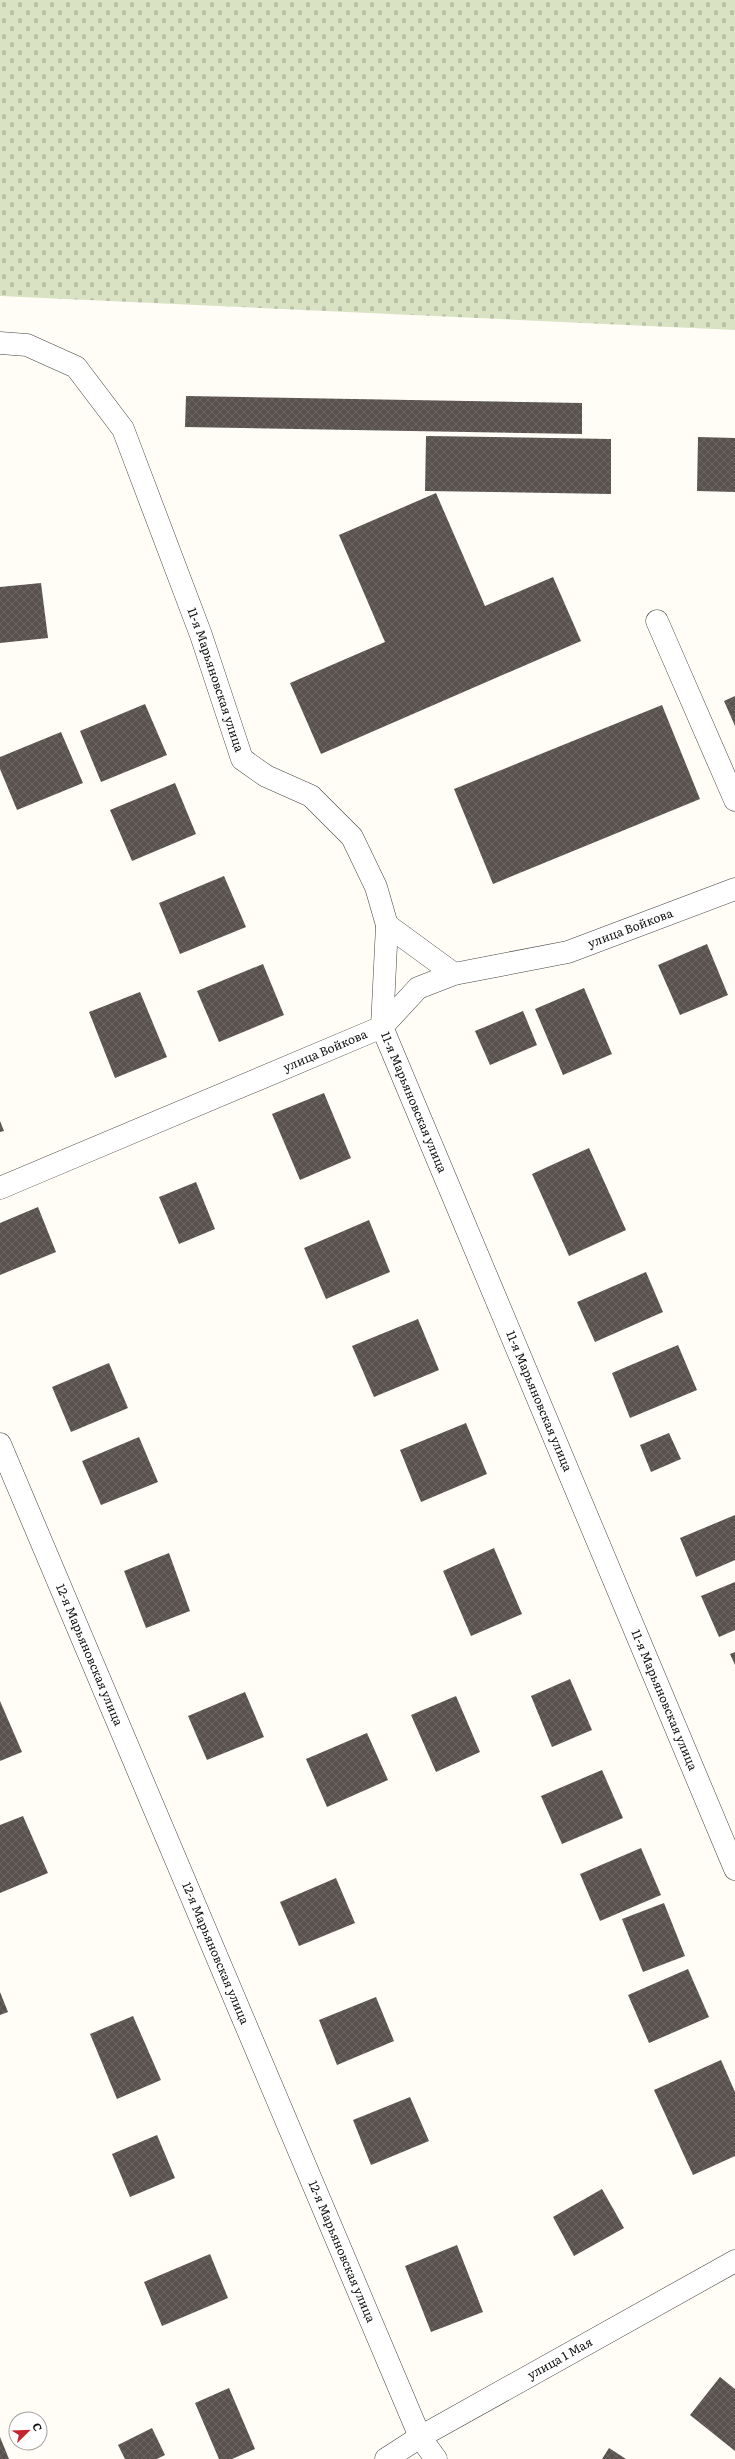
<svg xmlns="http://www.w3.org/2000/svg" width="735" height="2459" viewBox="0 0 735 2459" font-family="Literata,serif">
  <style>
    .cemetery { fill: url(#cemetery-stones) }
    .building { fill: url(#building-cross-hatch) }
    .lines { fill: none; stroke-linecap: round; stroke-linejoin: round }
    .minor-casing { stroke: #444; stroke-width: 23 }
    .minor { stroke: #fff; stroke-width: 22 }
    .labels { text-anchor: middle; stroke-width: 4; stroke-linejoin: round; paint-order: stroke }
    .street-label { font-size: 12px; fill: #111; stroke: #fff }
  </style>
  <defs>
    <pattern id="cemetery-stones" width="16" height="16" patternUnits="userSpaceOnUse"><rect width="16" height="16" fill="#d9e3c4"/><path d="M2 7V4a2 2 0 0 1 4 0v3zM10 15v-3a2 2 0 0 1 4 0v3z" fill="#b9c2a7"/></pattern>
    <pattern id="building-cross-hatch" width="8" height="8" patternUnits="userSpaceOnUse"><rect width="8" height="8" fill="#5a524d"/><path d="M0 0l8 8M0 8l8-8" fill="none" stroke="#6d6662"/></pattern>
  </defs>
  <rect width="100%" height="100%" fill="#fffdf5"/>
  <path class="cemetery" d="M0 0H735V330L0 296Z"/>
  <path class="building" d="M186 396 582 403V434L185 427Z
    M426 436 611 439V494L425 491Z
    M698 437 735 438V492L697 491Z
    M436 493 485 606 553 577 581 641 321 754 290 683 385 642 339 535Z
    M41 583 48 638 0 643V587Z
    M735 696V726L724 701Z
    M145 704 167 755 101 782 80 731Z
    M662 705 700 799 493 884 454 789Z
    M61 732 83 783 17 810 0 769V757Z
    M175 783 196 834 132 861 110 810Z
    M224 876 246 927 180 954 159 903Z
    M707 944 728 995 680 1015 658 965Z
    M263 964 284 1015 219 1042 197 991Z
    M584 988 612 1054 563 1075 535 1009Z
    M140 992 167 1057 115 1078 89 1012Z
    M523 1011 537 1045 490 1065 475 1031Z
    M324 1093 351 1158 300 1180 272 1114Z
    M0 1121 4 1131 0 1132Z
    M589 1148 626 1230 569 1256 532 1174Z
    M196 1182 215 1229 179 1244 159 1197Z
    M38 1207 56 1252 0 1275V1223Z
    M369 1220 390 1272 326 1299 304 1248Z
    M646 1272 663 1312 595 1342 577 1302Z
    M418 1319 439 1370 374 1397 352 1346Z
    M678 1345 697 1390 630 1418 612 1373Z
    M109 1363 128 1408 71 1432 52 1387Z
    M466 1423 487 1474 421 1502 400 1450Z
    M669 1433 681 1459 651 1472 640 1445Z
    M139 1437 158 1482 101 1505 82 1461Z
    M735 1515V1560L696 1577 680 1538Z
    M494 1548 522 1614 471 1636 443 1571Z
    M169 1553 190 1611 146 1628 124 1571Z
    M735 1582V1630L719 1637 701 1596Z
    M735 1652V1665L730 1654Z
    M570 1679 592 1730 552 1747 531 1696Z
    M245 1692 264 1737 207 1760 188 1716Z
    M456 1696 480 1752 436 1772 411 1715Z
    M0 1701 22 1752 0 1761Z
    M367 1733 388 1780 327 1807 306 1759Z
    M602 1770 623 1818 562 1844 541 1796Z
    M23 1816 48 1873 0 1893V1825Z
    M641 1848 661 1895 600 1921 580 1874Z
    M336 1878 355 1923 299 1946 280 1902Z
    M664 1903 685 1956 643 1972 622 1919Z
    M688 1969 709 2017 649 2043 628 1995Z
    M0 1992 8 2012 0 2015Z
    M376 1997 394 2041 337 2065 319 2020Z
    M133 2016 161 2080 117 2099 90 2034Z
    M721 2060 735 2092V2156L693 2175 654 2090Z
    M410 2097 429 2141 371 2165 353 2120Z
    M157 2135 175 2178 130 2197 112 2154Z
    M602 2189 624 2228 574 2256 553 2217Z
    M457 2245 483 2312 431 2332 405 2266Z
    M210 2254 228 2298 162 2326 144 2282Z
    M720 2377 735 2389V2451L690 2415Z
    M229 2388 255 2449 232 2459H219L195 2403Z
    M152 2428 165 2455 157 2459H125L118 2445Z
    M0 2437 9 2459H0Z
    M609 2448 626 2459H602Z"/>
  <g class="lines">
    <defs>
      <g id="minor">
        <path id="s1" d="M0 343 27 345 76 367 123 429 201 635 242 759 266 776 311 796 352 837 376 887 387 925 382 1027 735 1869"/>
        <path d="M657 621 735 800"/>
        <path d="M387 925 454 974"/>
        <path id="s2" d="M0 1188 382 1027 418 988 454 974 568 952 735 889"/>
        <path id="s3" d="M0 1444 420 2437 436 2459"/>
        <path id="s4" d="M386 2459 420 2437 735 2261"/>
      </g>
    </defs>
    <use href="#minor" class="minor-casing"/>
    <use href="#minor" class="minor"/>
  </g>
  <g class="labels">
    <g class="street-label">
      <text dy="4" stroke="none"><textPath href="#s1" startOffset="426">11-я Марьяновская улица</textPath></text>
      <text dy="4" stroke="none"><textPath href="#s2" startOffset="689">улица Войкова</textPath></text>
      <text dy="4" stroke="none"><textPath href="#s2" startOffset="353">улица Войкова</textPath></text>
      <text dy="4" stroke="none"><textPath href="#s1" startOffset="925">11-я Марьяновская улица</textPath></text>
      <text dy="4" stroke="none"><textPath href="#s1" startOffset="1249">11-я Марьяновская улица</textPath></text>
      <text dy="4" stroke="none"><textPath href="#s3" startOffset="229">12-я Марьяновская улица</textPath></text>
      <text dy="4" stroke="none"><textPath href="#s1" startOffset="1573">11-я Марьяновская улица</textPath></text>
      <text dy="4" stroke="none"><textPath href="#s3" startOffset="553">12-я Марьяновская улица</textPath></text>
      <text dy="4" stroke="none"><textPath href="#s3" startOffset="877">12-я Марьяновская улица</textPath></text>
      <text dy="4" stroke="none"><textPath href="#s4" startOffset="201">улица 1 Мая</textPath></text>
    </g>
  </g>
  <g transform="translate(28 2431) rotate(67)"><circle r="19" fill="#ffffff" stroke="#a0a0a0"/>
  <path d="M0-3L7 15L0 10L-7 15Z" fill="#c4262e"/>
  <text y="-6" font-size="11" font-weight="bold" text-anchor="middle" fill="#111111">С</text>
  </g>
</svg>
